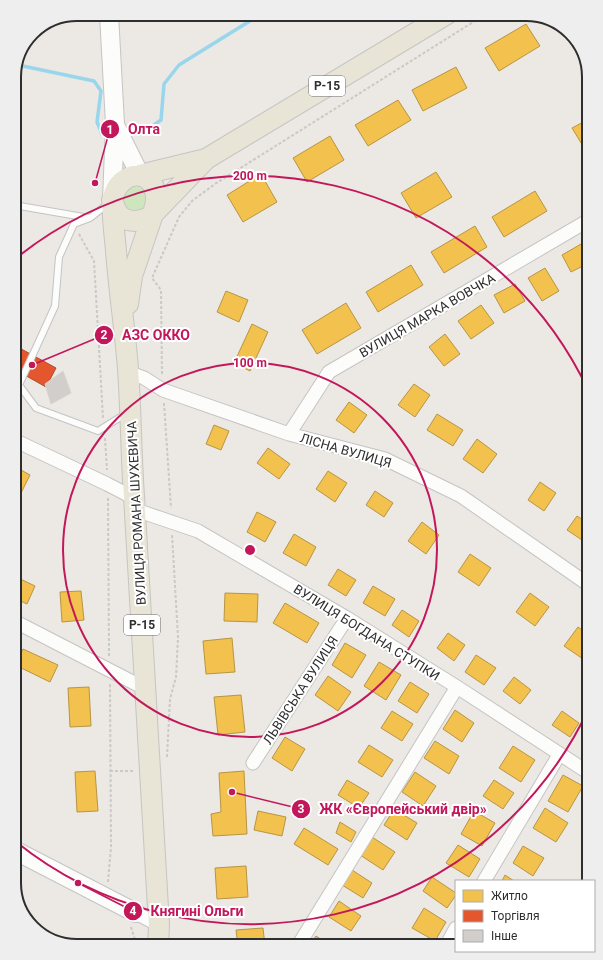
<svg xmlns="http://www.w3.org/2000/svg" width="603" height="960" viewBox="0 0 603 960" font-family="Roboto,sans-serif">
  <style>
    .green { fill: #cee6be }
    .homes { fill: #f2c14e; stroke: #b79544 }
    .shops { fill: #e4572e; stroke: #ad4b2e }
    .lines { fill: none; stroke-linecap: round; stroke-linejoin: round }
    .stream { stroke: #99d6ec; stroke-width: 3.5 }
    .building { fill: #d1cecb; stroke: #d7d4d0 }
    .lane-casing { stroke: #c5c4c5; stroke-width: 8 }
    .street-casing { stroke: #c5c4c5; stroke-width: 15 }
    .secondary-casing { stroke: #c5c4c5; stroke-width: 20 }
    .primary-casing { stroke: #c6c5c4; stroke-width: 22 }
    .path { stroke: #c9c9c8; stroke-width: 2; stroke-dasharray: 3 2; stroke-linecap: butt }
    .lane { stroke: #fcfcfb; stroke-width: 6 }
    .street { stroke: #fcfcfb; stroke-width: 13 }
    .secondary { stroke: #fcfcfb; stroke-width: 18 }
    .primary { stroke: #e8e4d6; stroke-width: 20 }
    .ring { fill: none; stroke: #c2185b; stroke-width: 2 }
    .labels { text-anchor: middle; stroke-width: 4; stroke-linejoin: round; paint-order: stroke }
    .shield { fill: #fff; stroke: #6d6d6d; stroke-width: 1 }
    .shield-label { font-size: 12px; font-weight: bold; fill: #2e2e2e }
    .street-label { font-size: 13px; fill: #2e2e2e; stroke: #fff }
    .rim { fill: none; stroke: #2e2e2e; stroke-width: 2 }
    .centre { fill: #c2185b; stroke: #fff; stroke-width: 2 }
    .ring-label { font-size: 12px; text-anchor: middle; font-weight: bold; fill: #c2185b; stroke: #fff; stroke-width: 4; stroke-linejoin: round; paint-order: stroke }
    .leader { fill: none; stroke: #c2185b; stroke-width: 1.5 }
    .callout-dot { fill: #c2185b; stroke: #fff; stroke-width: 1.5 }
    .mark-label { font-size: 12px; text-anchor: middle; font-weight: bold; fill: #fff }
    .callout-label { font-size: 14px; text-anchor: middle; font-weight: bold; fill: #c2185b; stroke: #fff; stroke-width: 4; stroke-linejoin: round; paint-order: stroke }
  </style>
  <rect width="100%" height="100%" fill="#ece8e4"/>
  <path class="green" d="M134 186C148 187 147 194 147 207L140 213 122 208V193Z"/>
  <path class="homes" d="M552 22 561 25 564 28 559 32Z
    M526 24 540 46 499 71 485 48Z
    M456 67 467 88 423 111 412 90Z
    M398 100 411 120 368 146 355 125Z
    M589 119V156L572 128Z
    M330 136 344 160 307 182 293 158Z
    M436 172 452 197 416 218 401 193Z
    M261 174 277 202 243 222 227 195Z
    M535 191 547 211 504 237 492 217Z
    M475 226 487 247 444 273 431 252Z
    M581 244 589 259V263L571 272 562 255Z
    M411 265 423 285 378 312 366 292Z
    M545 268 559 291 542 301 528 278Z
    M515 284 525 301 504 313 494 295Z
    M226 291 248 300 239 322 217 312Z
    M346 303 361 328 317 354 302 330Z
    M481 305 494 323 471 339 458 321Z
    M252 324 268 332 250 371 234 363Z
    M445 334 460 354 444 366 429 347Z
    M414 384 430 395 415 417 398 405Z
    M349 402 367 415 354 433 336 420Z
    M437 414 463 430 453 446 427 430Z
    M214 425 229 431 221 450 206 444Z
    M477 439 497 454 483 473 463 459Z
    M268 448 290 464 279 479 257 463Z
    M14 466 30 475 21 493 14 489Z
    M328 471 347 483 335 502 316 489Z
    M540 482 556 493 544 511 528 500Z
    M375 491 393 503 384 517 366 505Z
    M257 512 276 522 265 542 247 532Z
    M577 516 589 524V536L585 542 567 530Z
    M422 522 439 535 426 554 408 541Z
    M294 534 316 547 306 566 283 553Z
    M470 554 491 568 479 586 458 572Z
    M338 569 356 580 346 596 328 585Z
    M14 576 35 586 27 604 14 598Z
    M373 586 395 599 385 616 363 603Z
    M81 591 84 620 62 622 60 592Z
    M225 593 258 594 257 622 224 621Z
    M530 593 549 607 535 626 516 612Z
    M285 603 319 623 307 643 273 623Z
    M402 610 419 621 409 637 392 625Z
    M578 627 589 635V650L583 659 564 646Z
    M448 633 465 645 454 661 437 648Z
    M232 638 235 672 206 674 203 641Z
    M345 643 366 655 352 678 332 665Z
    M23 649 58 665 50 682 15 665Z
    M476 655 496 668 484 685 465 672Z
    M379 662 401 675 386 700 364 686Z
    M328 676 351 692 338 711 315 695Z
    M514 677 531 690 520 704 503 691Z
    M410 682 429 694 417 713 398 701Z
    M89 687 91 726 70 727 68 688Z
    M241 695 245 732 218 735 214 697Z
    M455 710 474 723 462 742 443 729Z
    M392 711 413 724 402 741 381 728Z
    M562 711 579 723 570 737 552 725Z
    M285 737 305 749 292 771 272 758Z
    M435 741 459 756 449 774 424 758Z
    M369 745 393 760 382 777 358 762Z
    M513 746 535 760 521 782 499 768Z
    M95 771 98 811 77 812 75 772Z
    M244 771 247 834 213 836 211 814 221 812 219 773Z
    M415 772 436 786 423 806 402 792Z
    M563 775 583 786 568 812 548 801Z
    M347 780 369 793 359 808 338 795Z
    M494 780 514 793 503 809 483 796Z
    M545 808 568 823 556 842 533 828Z
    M394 809 417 823 407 840 384 825Z
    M258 811 286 817 282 836 254 830Z
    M474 811 495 823 482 846 461 834Z
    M340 822 356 832 351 842 336 833Z
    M304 828 338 849 328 865 294 844Z
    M372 837 395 852 383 870 360 855Z
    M458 845 480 859 469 877 446 863Z
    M523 846 544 858 533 876 513 863Z
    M246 866 248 897 217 899 215 868Z
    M352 870 372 883 363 898 342 885Z
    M505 875 514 881H502Z
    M432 877 456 893V895L447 908 423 891Z
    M339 901 361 916 351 931 329 917Z
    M424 908 446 922 435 941 412 928Z
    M263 928 265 946H238L236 930Z
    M316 936 331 946H309Z"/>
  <path class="shops" d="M14 345 56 368 46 387 14 369Z"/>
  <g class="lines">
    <path class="stream" d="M18 65 94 81 101 91 97 122 102 134H110
      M127 134H141L161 120 164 84 179 65 261 14"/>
  </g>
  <path class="building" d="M63 371 71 393 51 404 45 384Z"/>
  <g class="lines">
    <defs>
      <path id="lane" d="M109 203 90 218 74 224 59 257 55 306 19 385 36 408 98 431 127 413
        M14 205 89 218"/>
      <path id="street" d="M128 372 144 378 163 390 289 434 385 459 461 496 589 585
        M289 434 329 372 589 220
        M14 440 107 484 134 498
        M136 510 198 531 347 618 457 687 589 773
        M14 621 146 689
        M253 763 347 618
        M484 881 559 755
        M136 913 159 925
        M298 946 457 687
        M446 946 456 928"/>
      <path id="secondary" d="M109 14 115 124 112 200
        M116 127 140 175
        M14 850 136 913"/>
      <path id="primary" d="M140 175 206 159
        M112 200C114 204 115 209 117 212 125 224 143 223 153 214 154 209 156 204 156 199 156 167 119 169 113 198 111 209 115 238 116 251 119 291 125 329 128 369 131 411 131 454 134 496 143 639 150 782 159 925L158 946
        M128 304 132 276 153 214 206 159 447 14"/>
    </defs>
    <use href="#lane" class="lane-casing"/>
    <use href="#street" class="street-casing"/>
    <use href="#secondary" class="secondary-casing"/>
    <use href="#primary" class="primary-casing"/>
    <path class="path" d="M79 234 94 261 103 418
      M162 374 161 290 152 278 179 217 192 201 215 184 486 14
      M164 403 171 508
      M105 438 107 470
      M108 498 109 656
      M167 757 170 699 176 677 178 637 172 534
      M110 771H134
      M108 882 111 847 110 684
      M131 927 137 946"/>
    <use href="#lane" class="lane"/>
    <use href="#street" class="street"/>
    <use href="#secondary" class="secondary"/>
    <use href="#primary" class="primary"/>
  </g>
  <g class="ring">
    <circle cx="250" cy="550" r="187"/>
    <path d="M589 708A374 374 0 0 1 15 841M15 259A374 374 0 0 1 589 392"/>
  </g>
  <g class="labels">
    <g class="shield">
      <rect x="309" y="76" width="36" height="20" rx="3"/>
      <rect x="124" y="615" width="36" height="20" rx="3"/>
    </g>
    <g class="shield-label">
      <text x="327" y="90">Р-15</text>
      <text x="142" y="629">Р-15</text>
    </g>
    <g class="street-label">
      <text transform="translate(427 315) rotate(-30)" y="5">ВУЛИЦЯ МАРКА ВОВЧКА</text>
      <text transform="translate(346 450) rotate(16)" y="5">ЛІСНА ВУЛИЦЯ</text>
      <text transform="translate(136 513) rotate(-93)" y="5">ВУЛИЦЯ РОМАНА ШУХЕВИЧА</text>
      <text transform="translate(367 632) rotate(32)" y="5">ВУЛИЦЯ БОГДАНА СТУПКИ</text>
      <text transform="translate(300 690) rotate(-57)" y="5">ЛЬВІВСЬКА ВУЛИЦЯ</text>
    </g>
  </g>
  <path d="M0 0H603V960H0ZM77 21H526A56 56 0 0 1 582 77V883A56 56 0 0 1 526 939H77A56 56 0 0 1 21 883V77A56 56 0 0 1 77 21Z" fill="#eee" fill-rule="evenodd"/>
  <path class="rim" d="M77 21H526A56 56 0 0 1 582 77V883A56 56 0 0 1 526 939H77A56 56 0 0 1 21 883V77A56 56 0 0 1 77 21Z"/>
  <circle cx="250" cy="550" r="6" class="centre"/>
  <g class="ring-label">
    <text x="250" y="180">200 m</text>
    <text x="250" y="367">100 m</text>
  </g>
  <path class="leader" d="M95 183L110 129M32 365L104 335M232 792L301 809M78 883L133 911"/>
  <g class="callout-dot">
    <circle cx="95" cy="183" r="4"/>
    <circle cx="32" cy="365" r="4"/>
    <circle cx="232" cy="792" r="4"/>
    <circle cx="78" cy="883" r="4"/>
    <circle cx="110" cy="129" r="10"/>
    <circle cx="104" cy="335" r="10"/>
    <circle cx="301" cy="809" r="10"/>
    <circle cx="133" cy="911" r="10"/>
  </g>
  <g class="mark-label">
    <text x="110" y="134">1</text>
    <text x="104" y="339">2</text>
    <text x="301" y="813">3</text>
    <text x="133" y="915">4</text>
  </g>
  <g class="callout-label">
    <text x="144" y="134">Олта</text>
    <text x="156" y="340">АЗС ОККО</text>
    <text x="403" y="814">ЖК «Європейський двір»</text>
    <text x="197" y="916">Княгині Ольги</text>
  </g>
  <rect x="455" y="880" width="140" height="72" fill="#ffffff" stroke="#ababab"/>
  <rect x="463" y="890" width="20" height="12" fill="#f2c14e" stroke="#ababab"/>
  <text x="491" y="900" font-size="12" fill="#2e2e2e">Житло</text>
  <rect x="463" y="910" width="20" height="12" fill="#e4572e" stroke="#ababab"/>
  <text x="491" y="920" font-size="12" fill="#2e2e2e">Торгівля</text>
  <rect x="463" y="930" width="20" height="12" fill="#d1cecb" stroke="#ababab"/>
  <text x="491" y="940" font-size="12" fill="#2e2e2e">Інше</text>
</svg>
